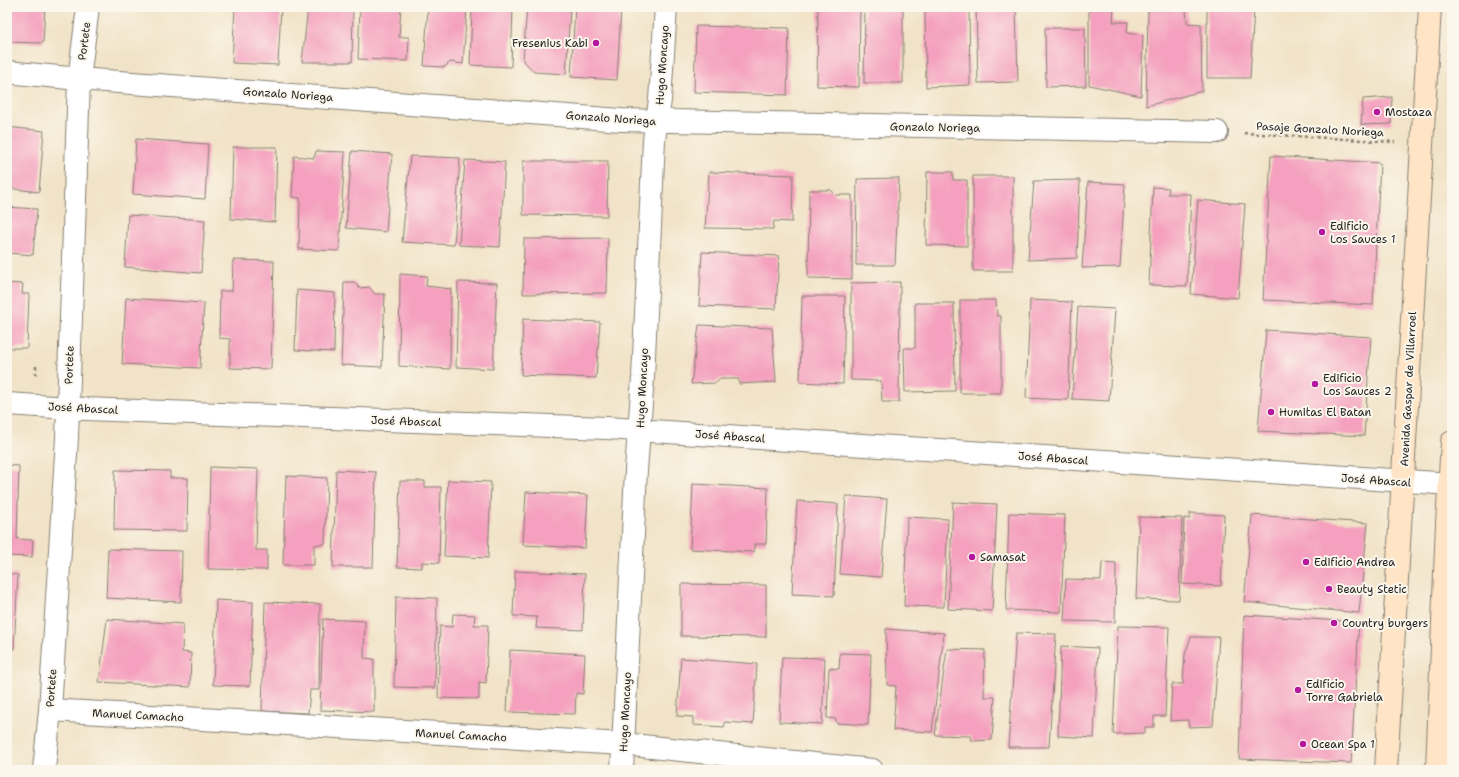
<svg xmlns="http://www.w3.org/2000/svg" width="1459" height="777" viewBox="0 0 1459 777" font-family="'Shantell Sans',sans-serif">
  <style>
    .building { fill: #f4a0be }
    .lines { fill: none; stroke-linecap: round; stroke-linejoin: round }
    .street-casing { stroke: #868072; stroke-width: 24 }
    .secondary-casing { stroke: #868072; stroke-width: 24 }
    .path { stroke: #868072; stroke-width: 2.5; stroke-dasharray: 3 3; stroke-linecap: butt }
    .street { stroke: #fff; stroke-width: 22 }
    .secondary { stroke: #ffe4c6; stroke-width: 22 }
    .poi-dot { fill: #b5179e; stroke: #fbf7ec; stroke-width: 1.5 }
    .labels { text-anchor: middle; stroke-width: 4; stroke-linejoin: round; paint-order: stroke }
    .street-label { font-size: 11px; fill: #1c1c1c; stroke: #fbf7ec }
    .poi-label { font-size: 11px; fill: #1c1c1c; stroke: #fbf7ec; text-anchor: start }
  </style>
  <rect width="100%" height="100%" fill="#fbf7ec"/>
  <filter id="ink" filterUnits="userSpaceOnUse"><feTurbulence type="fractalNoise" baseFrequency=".025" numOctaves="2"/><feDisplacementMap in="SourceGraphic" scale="8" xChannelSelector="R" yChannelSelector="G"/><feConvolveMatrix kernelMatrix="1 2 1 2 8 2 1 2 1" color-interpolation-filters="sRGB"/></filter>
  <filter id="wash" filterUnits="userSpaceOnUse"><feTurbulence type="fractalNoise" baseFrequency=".012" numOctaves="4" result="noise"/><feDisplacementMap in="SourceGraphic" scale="16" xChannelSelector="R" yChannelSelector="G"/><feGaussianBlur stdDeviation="0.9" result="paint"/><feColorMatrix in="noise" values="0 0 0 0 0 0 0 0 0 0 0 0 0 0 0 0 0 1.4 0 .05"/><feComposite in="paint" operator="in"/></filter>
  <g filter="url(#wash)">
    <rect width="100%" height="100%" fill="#f1e3c7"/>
    <g id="blocks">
      <path class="building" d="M7 7H45L43 43 7 42Z
        M235 7H281L278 65 232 63Z
        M308 7H353L352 62H302Z
        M360 7H401L399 37H409L408 61 358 59Z
        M428 7H467L463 64 450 62 445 67 424 66Z
        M485 7H513L511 67 470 65 472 9H485Z
        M527 7 570 10 566 74 534 72 523 60Z
        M575 7 621 8 617 80 571 77Z
        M818 7H860L859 87 817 86Z
        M865 7H903V83H864Z
        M925 7H969L970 85 926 87Z
        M976 7H1016L1018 82 978 83Z
        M1089 7H1114L1113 22H1128L1127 33 1143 35 1141 96 1089 85Z
        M1207 7H1254L1250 78H1207Z
        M1148 10H1186L1187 23 1201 24 1202 91 1146 106Z
        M696 26 789 28 787 95 694 92Z
        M1045 28H1085L1086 86 1046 87Z
        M1392 97 1391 124 1361 125 1363 99Z
        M7 127 44 131 39 192 7 188Z
        M136 139 208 144 205 199 133 194Z
        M233 147H277L275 222 231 219Z
        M316 151 345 152 339 251 299 249 300 198 292 197 294 156 314 158Z
        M352 151 392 154 386 232 346 228Z
        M410 156 460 158 454 245 402 242Z
        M1271 156 1380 163 1373 305 1263 300Z
        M465 160 505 162 500 247 459 245Z
        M523 161H608L607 216 523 215Z
        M709 172 793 175 792 222 774 221 773 229 705 228Z
        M927 172H953V180H967V246L926 245Z
        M973 176H1013V271H973Z
        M899 178 895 265H856L857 179Z
        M1080 180 1077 258 1028 260 1034 181Z
        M1088 182 1125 184 1120 267 1082 268Z
        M1153 187 1169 188 1168 194H1191L1187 286 1149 285Z
        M809 190H831L836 195H852V279L808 278Z
        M1198 200 1245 204 1238 298 1191 294Z
        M7 207 37 209 33 255 7 253Z
        M128 215 205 220 201 273 125 267Z
        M608 238 607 293 523 294 524 239Z
        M702 252 779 256 776 309 699 306Z
        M233 260 274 261 271 369 230 368V339L219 338 220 291H232Z
        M400 274 427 276 426 286 451 289 450 369 399 366Z
        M344 282H354L359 288 369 287 375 294H385L382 367 341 365Z
        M458 282 497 283 493 369 456 367Z
        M900 282 899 402H882L881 381 851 380V283Z
        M7 283 23 284 22 294H29L27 348H7Z
        M297 290 335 293 334 352 295 350Z
        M802 296H845L843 384 800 382Z
        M126 298 204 303 200 368 122 364Z
        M960 300H996L997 316H1001V393H960Z
        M1030 300 1072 302 1068 400 1026 398Z
        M915 303H954L955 391 905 392 904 348H915Z
        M1078 307 1115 309 1109 401 1072 399Z
        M523 319 600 322 596 378 521 375Z
        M699 325 772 328 776 382 739 384V379H720L716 383 691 384Z
        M1266 330 1371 337 1364 436 1258 431Z
        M7 465 19 466 17 539 33 540 32 557 7 556Z
        M210 467 258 469 256 550H267V570L208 569Z
        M115 470 170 471V478H188L187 531 114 530Z
        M336 470 376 472 373 567H333Z
        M286 476 327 478 325 544 314 545V565H283Z
        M448 480 491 482 488 558 444 556Z
        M400 481H425V487H441L439 563 422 562V568L397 567Z
        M693 484 768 488 766 544H754V552L690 549Z
        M526 492 588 495 585 548 523 545Z
        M846 496 887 499 881 577 840 574Z
        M797 501 838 504 834 596 792 594Z
        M953 502 997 504 992 611 948 609Z
        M1009 513 1065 515 1061 612 1006 610Z
        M1190 513 1224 515 1221 586 1182 584 1184 518 1190 519Z
        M1252 515 1368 523 1359 613 1244 602Z
        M907 517 948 519 944 607 904 606Z
        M1139 517 1182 518 1179 600 1136 599Z
        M108 549 182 551 181 602 106 598Z
        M1102 562 1116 563 1115 622 1064 621 1066 579 1101 580Z
        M515 571 585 574 583 630 536 628 537 617 513 616Z
        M7 574 18 575 14 649 7 648Z
        M681 584 766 585V637L681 636Z
        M396 597 437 598 435 688 394 687Z
        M216 600 253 602 250 686 213 685Z
        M265 602 320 604 319 690H310L308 713 262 711Z
        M453 614 475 615 474 625H488L486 683 479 682V699L438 698 440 626 452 627Z
        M1244 615 1359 622 1351 763 1239 759Z
        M107 619 183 624 182 652 191 653 190 687 99 682Z
        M323 619 365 621 364 658 374 659V712L320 710Z
        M1118 626 1169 627 1165 716H1154V727H1145V733L1113 734Z
        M886 629 944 633 932 732 893 730 896 686 887 685Z
        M1016 633 1056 634 1049 747H1008Z
        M1191 637H1219L1213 726 1189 727 1188 720 1170 721 1172 684H1183L1185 654Z
        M1061 646 1098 648 1094 738 1058 736Z
        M947 649 985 650 984 697H995L992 740 972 741 971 736 935 735Z
        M510 650 585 654 583 694 576 693 575 714 507 712Z
        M840 653 871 654 868 725 836 723V719L827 718 829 668 839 669Z
        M782 657 825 658 822 724 779 722Z
        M681 658 757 664 753 724 725 722 724 727 693 725V717L677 716Z
        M7 671 11 672 8 723H7Z"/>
    </g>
  </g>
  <g filter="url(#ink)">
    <use href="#blocks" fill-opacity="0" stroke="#868072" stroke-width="1"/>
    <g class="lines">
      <defs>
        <path id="street" d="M7 72 79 79 621 120 1217 132
          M7 404 85 409 607 428 1452 484
          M50 710 623 744 872 770
          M44 770 50 710 67 438 79 79 88 7
          M622 770 636 470 643 378 654 140 660 100 666 7"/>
        <path id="secondary" d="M1386 770 1430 7
          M1437 770 1447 523 1452 442"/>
      </defs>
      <use href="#street" class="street-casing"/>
      <use href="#secondary" class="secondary-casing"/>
      <path class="path" d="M1244 133 1395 142
        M36 375V365"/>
      <use href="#street" class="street"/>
      <use href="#secondary" class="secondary"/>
    </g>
  </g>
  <g class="poi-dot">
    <circle cx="596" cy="43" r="4"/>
    <circle cx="1377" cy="112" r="4"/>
    <circle cx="1322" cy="232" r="4"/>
    <circle cx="1315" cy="384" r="4"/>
    <circle cx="1271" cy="412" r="4"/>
    <circle cx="972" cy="557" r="4"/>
    <circle cx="1306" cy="562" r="4"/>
    <circle cx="1329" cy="589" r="4"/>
    <circle cx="1334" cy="623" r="4"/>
    <circle cx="1298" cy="690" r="4"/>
    <circle cx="1303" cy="744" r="4"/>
  </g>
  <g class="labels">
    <g class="street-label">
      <text transform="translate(84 41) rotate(-83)" y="4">Portete</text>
      <text transform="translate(662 65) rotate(-86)" y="4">Hugo Moncayo</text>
      <text transform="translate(288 94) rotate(4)" y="4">Gonzalo Noriega</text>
      <text transform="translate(611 118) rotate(4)" y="4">Gonzalo Noriega</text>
      <text transform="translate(935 127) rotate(1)" y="4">Gonzalo Noriega</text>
      <text transform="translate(1320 129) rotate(3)" y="4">Pasaje Gonzalo Noriega</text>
      <text transform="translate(69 365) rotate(-88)" y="4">Portete</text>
      <text transform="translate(642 388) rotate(-87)" y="4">Hugo Moncayo</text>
      <text transform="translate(1408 389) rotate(-87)" y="4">Avenida Gaspar de Villarroel</text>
      <text transform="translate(83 408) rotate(3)" y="4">José Abascal</text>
      <text transform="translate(406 421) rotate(2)" y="4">José Abascal</text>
      <text transform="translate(730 436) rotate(4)" y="4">José Abascal</text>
      <text transform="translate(1053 458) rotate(4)" y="4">José Abascal</text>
      <text transform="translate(1376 480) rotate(4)" y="4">José Abascal</text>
      <text transform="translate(51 688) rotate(-86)" y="4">Portete</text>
      <text transform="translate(625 712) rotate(-87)" y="4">Hugo Moncayo</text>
      <text transform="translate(138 715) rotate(3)" y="4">Manuel Camacho</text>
      <text transform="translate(461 735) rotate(3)" y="4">Manuel Camacho</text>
    </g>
    <g class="poi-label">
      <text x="588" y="47" text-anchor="end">Fresenius Kabi</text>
      <text x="1385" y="116">Mostaza</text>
      <text x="1330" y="230">Edificio<tspan x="1330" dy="13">Los Sauces 1</tspan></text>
      <text x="1323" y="382">Edificio<tspan x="1323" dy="13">Los Sauces 2</tspan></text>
      <text x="1279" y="416">Humitas El Batan</text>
      <text x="980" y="561">Samasat</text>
      <text x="1314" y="566">Edificio Andrea</text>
      <text x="1337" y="593">Beauty Stetic</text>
      <text x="1342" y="627">Country burgers</text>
      <text x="1306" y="688">Edificio<tspan x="1306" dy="13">Torre Gabriela</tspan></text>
      <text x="1311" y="748">Ocean Spa 1</text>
    </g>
  </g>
  <rect width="1459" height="777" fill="none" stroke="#fbf7ec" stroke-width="24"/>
</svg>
